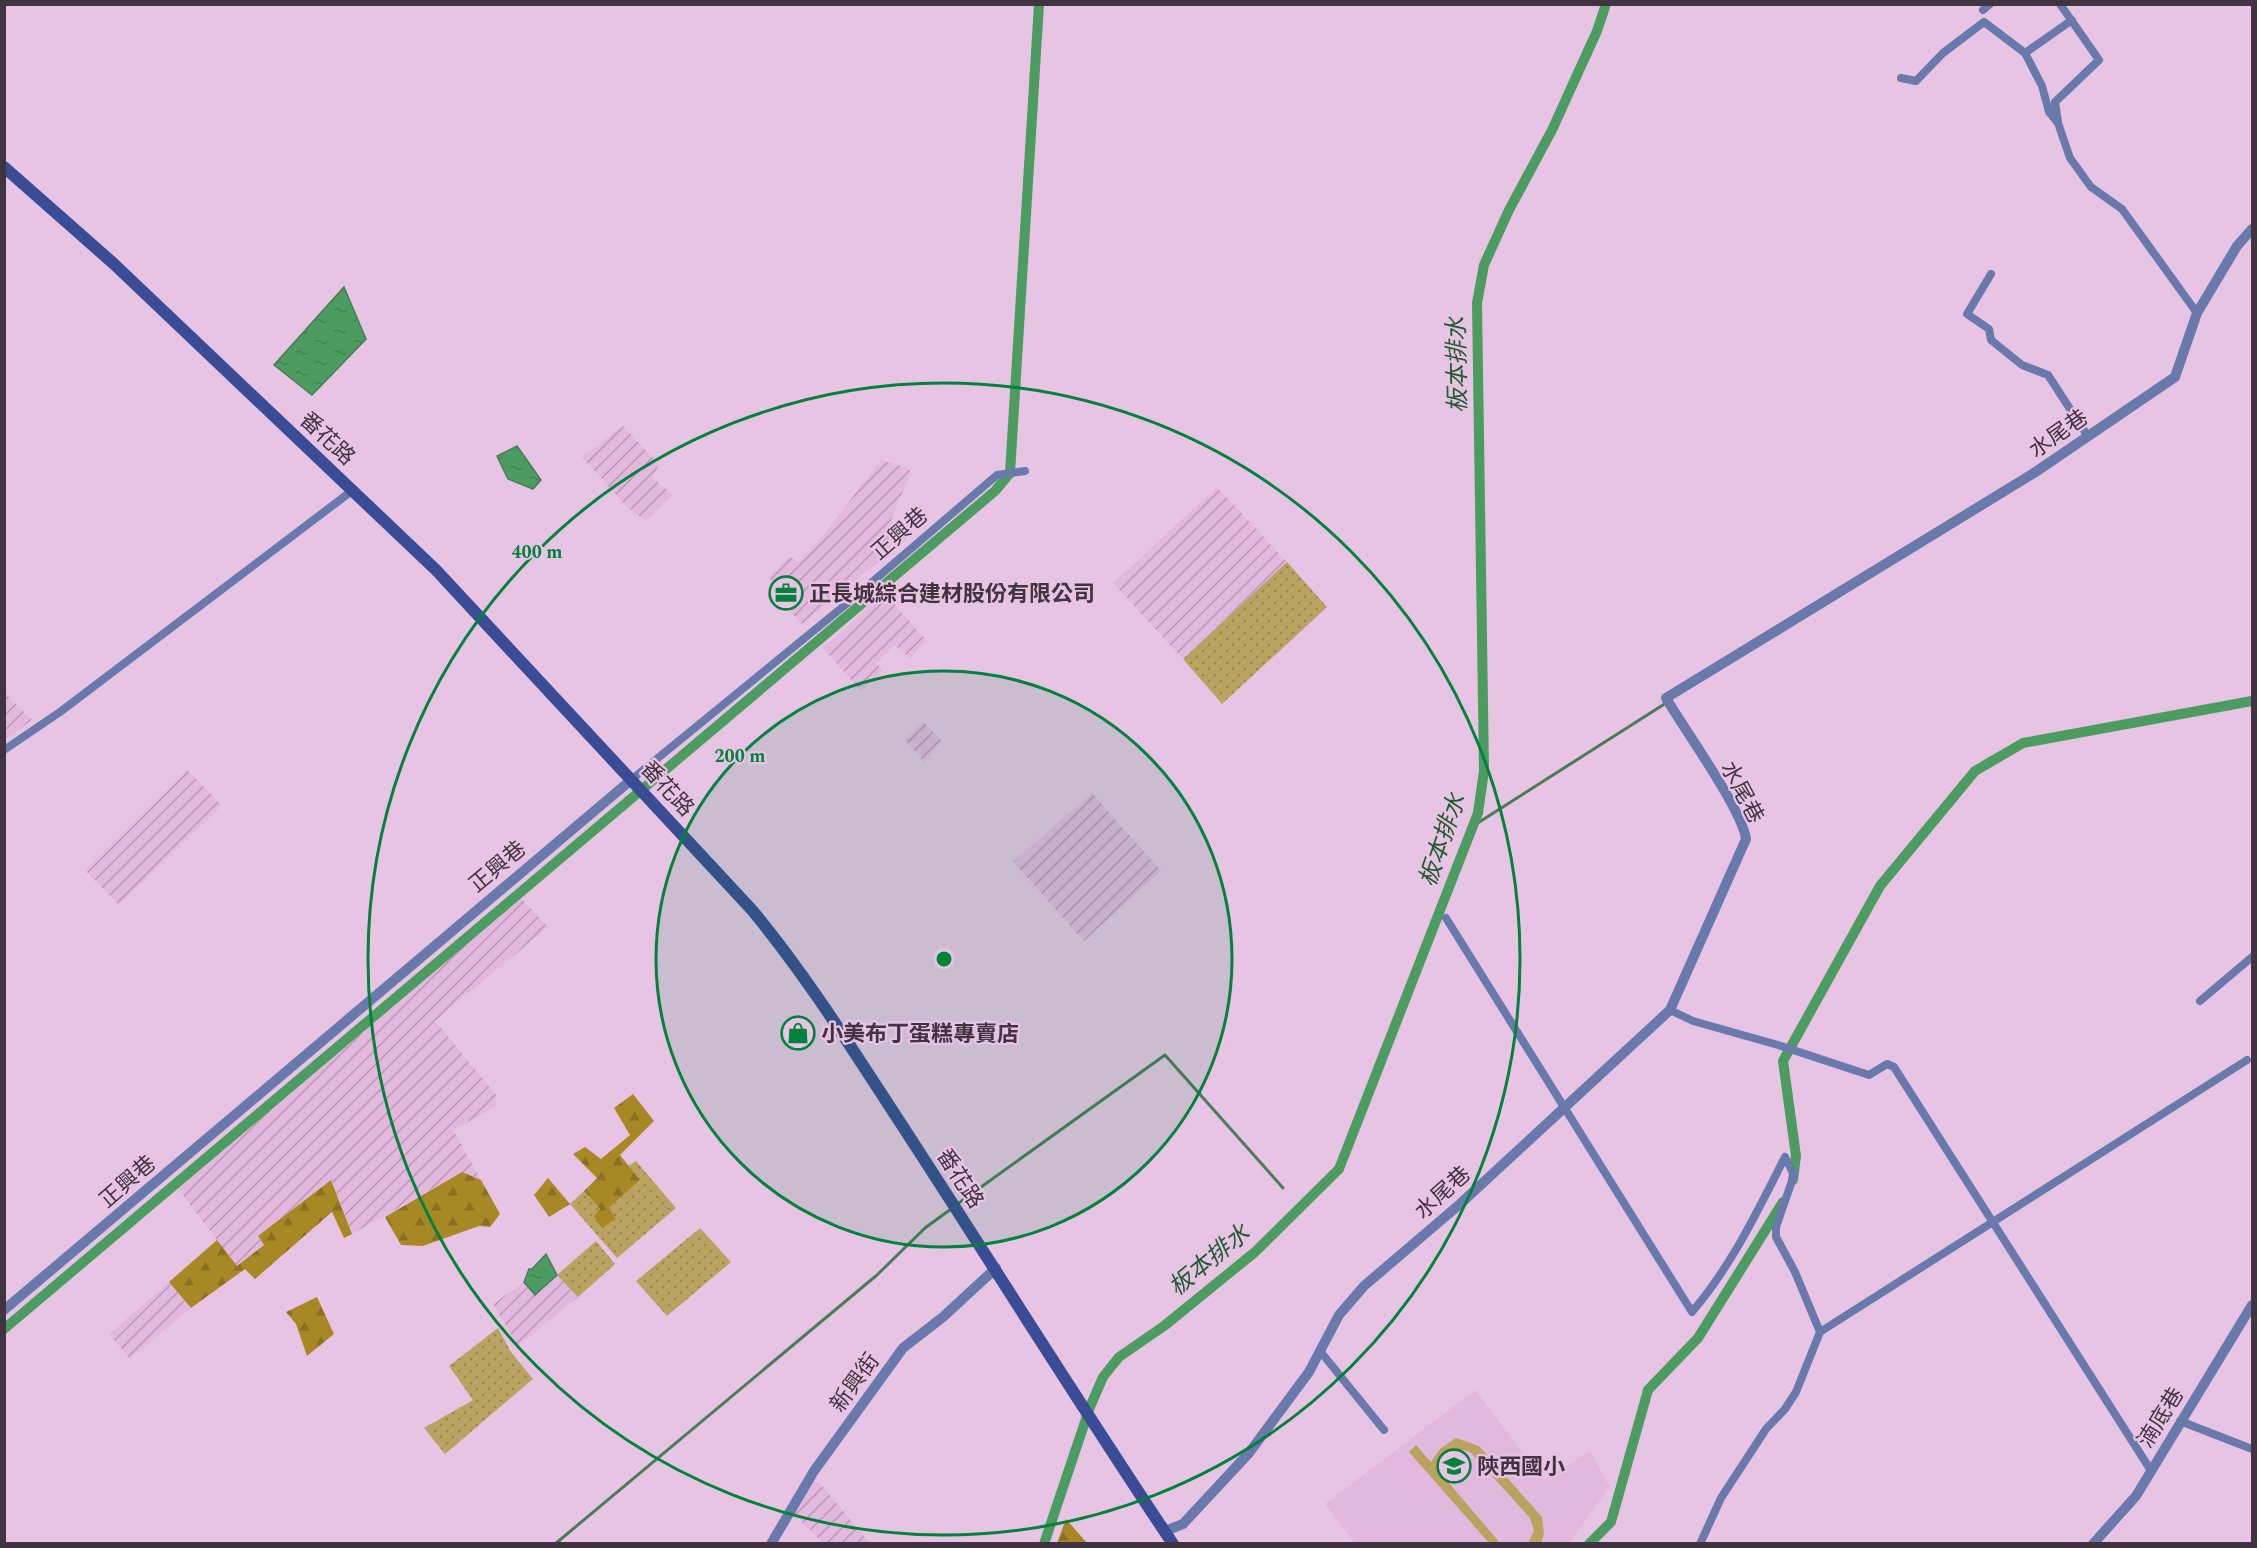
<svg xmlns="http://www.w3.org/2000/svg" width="2257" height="1548" viewBox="0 0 2257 1548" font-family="Spectral,'Noto Sans TC',serif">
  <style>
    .built { fill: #e3b8de }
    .industrial { fill: url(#industrial-furrows) }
    .grass { fill: url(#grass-dots) }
    .forest { fill: url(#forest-firs) }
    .pitch { fill: #baa361 }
    .water { fill: url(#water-ripples); stroke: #497c57; stroke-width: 1.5 }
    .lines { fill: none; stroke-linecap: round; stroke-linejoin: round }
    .stream { stroke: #497c57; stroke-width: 3 }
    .canal { stroke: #4c9c61; stroke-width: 10 }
    .minor { stroke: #6979ab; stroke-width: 8 }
    .tertiary { stroke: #6979ab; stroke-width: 10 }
    .secondary { stroke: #3a4c95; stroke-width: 12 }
    .ring { fill: none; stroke: #02823b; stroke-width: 3 }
    .labels { text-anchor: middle; stroke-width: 4.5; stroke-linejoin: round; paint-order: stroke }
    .street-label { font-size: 22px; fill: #423340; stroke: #e8c4e4 }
    .poi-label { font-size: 22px; font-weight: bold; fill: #423340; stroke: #e8c4e4; text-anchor: start }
    .water-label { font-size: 24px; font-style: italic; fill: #215931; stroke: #e8c4e4 }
    .centre { fill: #02823b; stroke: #e8c4e4; stroke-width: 3 }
    .ring-label { font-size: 18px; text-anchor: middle; font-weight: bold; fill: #02823b; stroke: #e8c4e4; stroke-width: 4.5; stroke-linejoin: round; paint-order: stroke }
  </style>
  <defs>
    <pattern id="industrial-furrows" width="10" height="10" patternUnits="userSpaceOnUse" patternTransform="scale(1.5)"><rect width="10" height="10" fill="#e3b8de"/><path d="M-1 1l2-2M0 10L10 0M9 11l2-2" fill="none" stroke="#ba96b5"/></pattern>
    <pattern id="grass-dots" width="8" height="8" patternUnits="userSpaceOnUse" patternTransform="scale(1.5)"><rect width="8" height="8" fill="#baa361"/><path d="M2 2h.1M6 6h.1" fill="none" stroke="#998551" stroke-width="1.8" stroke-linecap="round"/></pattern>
    <pattern id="forest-firs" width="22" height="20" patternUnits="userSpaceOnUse" patternTransform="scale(1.5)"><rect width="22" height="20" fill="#a88825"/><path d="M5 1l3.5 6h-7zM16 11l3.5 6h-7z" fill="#8a7021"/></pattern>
    <pattern id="water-ripples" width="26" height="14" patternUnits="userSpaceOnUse" patternTransform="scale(1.5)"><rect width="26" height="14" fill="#4c9c61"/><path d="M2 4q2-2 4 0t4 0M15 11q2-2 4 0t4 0" fill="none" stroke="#418051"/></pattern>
  </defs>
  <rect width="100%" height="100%" fill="#e8c4e4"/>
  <path class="built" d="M1475 1390 1544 1480 1590 1451 1610 1487 1569 1543H1355L1325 1504Z"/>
  <path class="industrial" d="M623 426 659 464 653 478 672 495 646 521 627 507 582 457Z
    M881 460 906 467 911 472 891 520 910 536 802 624 770 591 776 586 769 578 790 556 798 562 814 547Z
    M1217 487 1287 562 1183 659 1113 583Z
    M885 594 926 640 910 659 895 645 876 663 883 670 861 691 823 648Z
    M5 693 32 720 5 740H4Z
    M923 722 942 741 924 762 905 740Z
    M187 770 222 805 119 905 85 870Z
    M1092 793 1161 871 1084 941 1013 862Z
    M518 895 548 927 435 1021 497 1096 495 1107 453 1130 481 1180 462 1172 352 1234 332 1181 258 1236 264 1245 237 1267 173 1182 344 1042 364 1033 378 1010Z
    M557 1275 578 1297 518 1346 493 1304 524 1282 535 1295Z
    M169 1282 191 1308 130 1359 109 1334Z
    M813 1482H819L870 1543H823L794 1514Z"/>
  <path class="grass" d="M1287 562 1327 607 1222 704 1183 659Z
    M636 1161 676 1208 617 1258 570 1204 584 1191 600 1209 609 1208 640 1180 628 1166Z
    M700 1228 731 1262 667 1316 636 1281Z
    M596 1241 615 1264 578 1297 557 1275Z
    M498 1328 511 1352 533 1379 445 1454 424 1428 473 1400 449 1366Z"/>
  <path class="forest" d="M633 1094 654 1121 620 1155 640 1180 609 1208 616 1219 602 1228 594 1216 600 1209 584 1191 597 1178 573 1154 585 1147 601 1159 630 1135 614 1108Z
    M462 1172 481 1180 500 1214 490 1227 479 1226 423 1246 401 1245 385 1217Z
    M548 1178 570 1204 549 1217 534 1195Z
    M331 1180 352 1234 344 1238 332 1212 255 1279 245 1269 191 1308 169 1282 217 1240 237 1266 264 1245 258 1236Z
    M317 1297 334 1334 307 1356 296 1324 286 1312Z
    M1066 1519 1087 1543H1057Z"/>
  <path class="pitch" d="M1456 1438 1479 1446 1542 1517 1544 1534 1541 1543H1528L1534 1531 1530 1518 1471 1453C1453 1443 1437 1458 1443 1476L1500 1543H1489L1409 1452 1416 1445 1431 1462 1440 1449Z"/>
  <path class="water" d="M344 287 366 339 312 395 274 365Z
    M517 446 541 480 533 489 508 479 497 456Z
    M546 1254 557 1275 535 1295 524 1282 529 1269H532Z"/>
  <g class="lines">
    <path class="stream" d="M1473 826 1666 703
      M956 1205 1165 1055 1283 1188
      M555 1544 877 1275 925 1228 951 1209"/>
    <path class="canal" d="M1793 1180 1796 1156 1783 1061 1880 886 1975 771 2023 743 2252 701
      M4 1329 995 491 1010 473 1039 4
      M1044 1544 1090 1407 1103 1377 1119 1357 1164 1326 1255 1252 1339 1169 1478 813 1484 771 1477 303 1484 265 1509 210 1552 130 1597 31 1606 4
      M1589 1544 1611 1522 1648 1390 1698 1338 1783 1202"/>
    <path class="minor" d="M1983 10 1990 4
      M2025 53 2072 20
      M1901 78 1916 81 1943 53 1984 22 2025 53 2042 86 2049 112 2058 123 2070 158 2091 187 2122 209 2197 313
      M2058 122 2055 102 2099 60 2060 4
      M1991 274 1967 314 1989 329 1991 340 2022 365 2048 375 2087 435
      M4 750 60 712 353 490
      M631 780 850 601 997 475 1025 471
      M1446 918 1692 1312C1732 1265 1757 1212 1785 1157
      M2200 1001 2252 957
      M1670 1010 1693 1021 1778 1045 1869 1075 1887 1064 1894 1067 2150 1469
      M1820 1332 2247 1060
      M1320 1351 1384 1430
      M2180 1421 2252 1449
      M1700 1544 1721 1498 1766 1429 1785 1409 1796 1392 1820 1332 1795 1272 1776 1237V1227L1794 1175 1785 1157"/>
    <path class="tertiary" d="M4 1310 631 780
      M1165 1531 1183 1524 1249 1453 1309 1372 1339 1315 1364 1286 1460 1204 1670 1010 1746 839C1742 809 1684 729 1666 698L2034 473 2175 377 2197 313 2237 246 2252 229
      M771 1544 814 1471 903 1348 943 1317 996 1268
      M2093 1544 2136 1496 2252 1305"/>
    <path class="secondary" d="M4 167 114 264 436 570 752 910C810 980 857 1057 907 1133 996 1270 1082 1408 1173 1544"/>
  </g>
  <circle cx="944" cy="959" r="288" fill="#02823b" fill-opacity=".12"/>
  <g class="ring">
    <circle cx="944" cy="959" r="288"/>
    <circle cx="944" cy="959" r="576"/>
  </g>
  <defs>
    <symbol id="office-ring" viewBox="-11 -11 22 22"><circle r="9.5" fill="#e8c4e4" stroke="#02823b" stroke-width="1.5"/><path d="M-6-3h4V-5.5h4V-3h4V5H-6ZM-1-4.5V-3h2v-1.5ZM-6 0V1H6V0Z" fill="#02823b"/></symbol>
    <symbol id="shop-ring" viewBox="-11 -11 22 22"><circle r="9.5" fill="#e8c4e4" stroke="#02823b" stroke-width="1.5"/><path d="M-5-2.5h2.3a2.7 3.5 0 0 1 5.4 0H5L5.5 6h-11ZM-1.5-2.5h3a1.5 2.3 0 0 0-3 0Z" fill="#02823b"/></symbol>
    <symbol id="school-ring" viewBox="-11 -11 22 22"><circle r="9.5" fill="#e8c4e4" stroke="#02823b" stroke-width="1.5"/><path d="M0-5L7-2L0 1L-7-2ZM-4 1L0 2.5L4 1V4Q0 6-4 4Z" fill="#02823b"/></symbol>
  </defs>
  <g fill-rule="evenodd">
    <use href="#office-ring" x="767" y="574" width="38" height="38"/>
    <use href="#shop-ring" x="779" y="1014" width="38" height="38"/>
    <use href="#school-ring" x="1435" y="1447" width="38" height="38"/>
  </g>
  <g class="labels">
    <g class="street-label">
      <text transform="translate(2058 433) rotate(-35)" y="8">水尾巷</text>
      <text transform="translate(328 438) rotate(43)" y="8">番花路</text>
      <text transform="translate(899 533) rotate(-41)" y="8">正興巷</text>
      <text transform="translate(668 788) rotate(47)" y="8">番花路</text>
      <text transform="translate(1743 792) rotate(62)" y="8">水尾巷</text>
      <text transform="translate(497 866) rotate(-40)" y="8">正興巷</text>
      <text transform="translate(961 1178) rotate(57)" y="8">番花路</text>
      <text transform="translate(127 1181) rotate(-41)" y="8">正興巷</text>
      <text transform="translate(1442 1192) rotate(-42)" y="8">水尾巷</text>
      <text transform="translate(854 1382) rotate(-54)" y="8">新興街</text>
      <text transform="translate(2160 1417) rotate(-58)" y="8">湳底巷</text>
    </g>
    <g class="poi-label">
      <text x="809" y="601">正長城綜合建材股份有限公司</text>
      <text x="821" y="1041">小美布丁蛋糕專賣店</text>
      <text x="1477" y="1474">陝西國小</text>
    </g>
    <g class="water-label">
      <text transform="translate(1457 365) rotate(-91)" y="8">板本排水</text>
      <text transform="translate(1442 840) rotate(-71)" y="8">板本排水</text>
      <text transform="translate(1209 1260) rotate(-39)" y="8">板本排水</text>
    </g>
  </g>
  <circle cx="944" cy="959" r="9" class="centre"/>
  <g class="ring-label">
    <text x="537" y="558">400 m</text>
    <text x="740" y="762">200 m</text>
  </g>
  <rect width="2257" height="1548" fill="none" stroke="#423340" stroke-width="12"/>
</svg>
